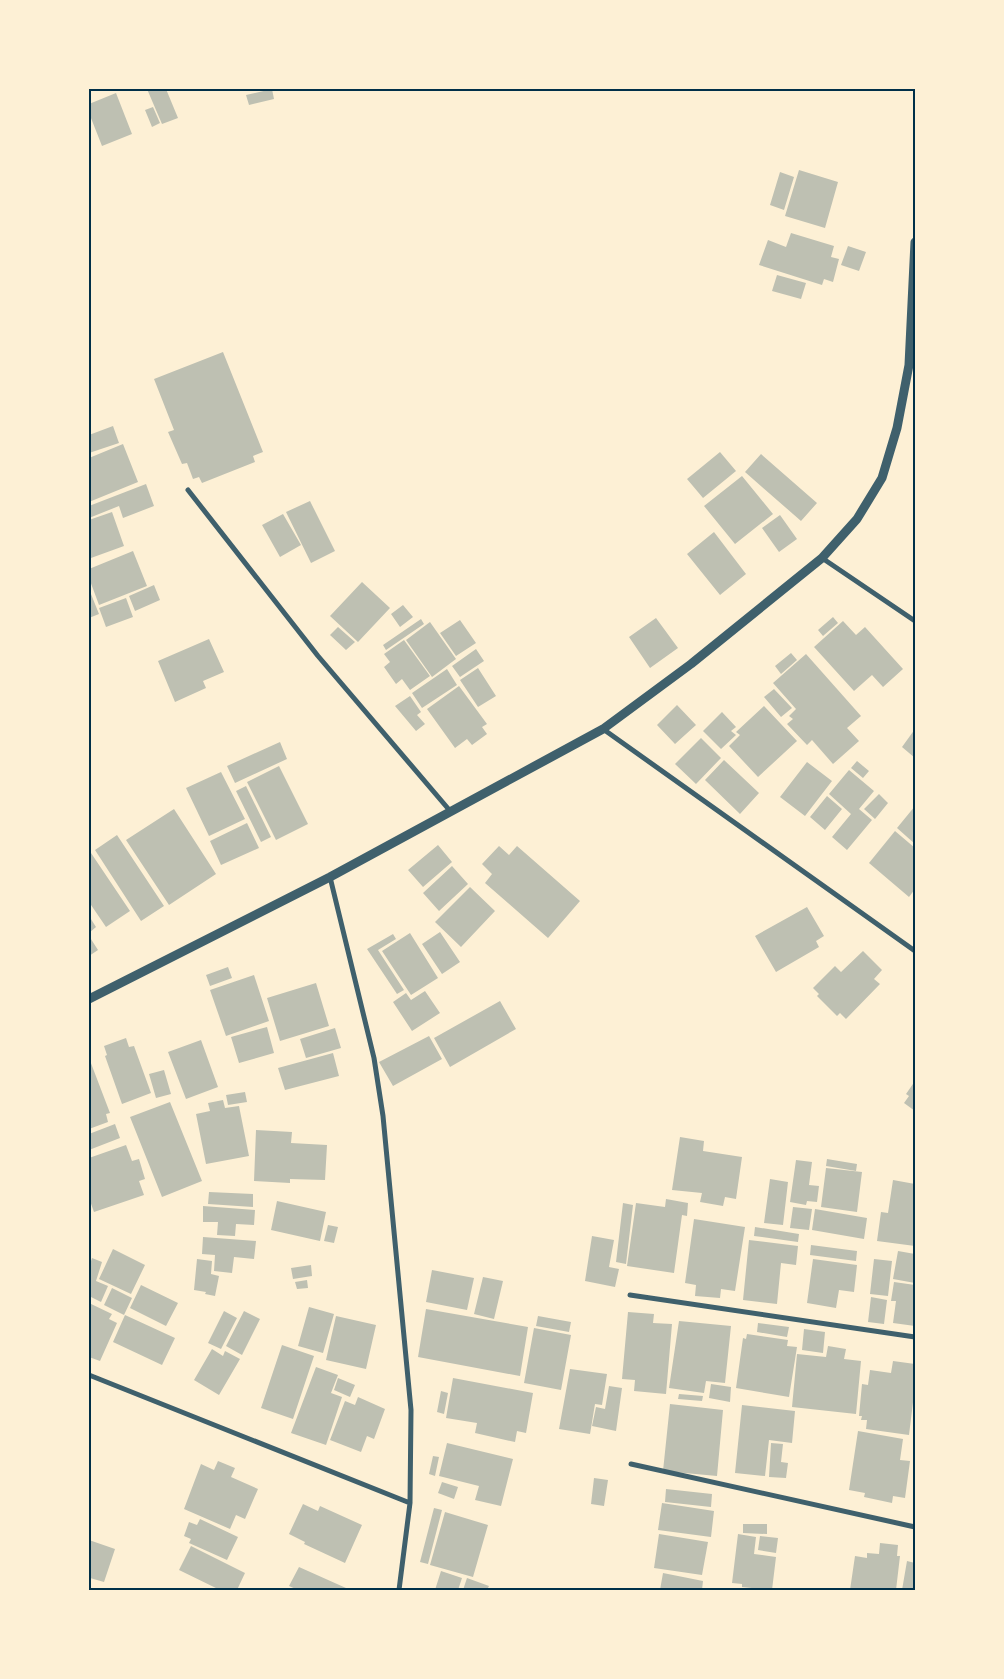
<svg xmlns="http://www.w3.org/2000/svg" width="1004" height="1679" viewBox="0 0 1004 1679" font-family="Barlow,sans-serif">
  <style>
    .building { fill: #bec0b2 }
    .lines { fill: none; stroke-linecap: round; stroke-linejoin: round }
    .minor { stroke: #3f606c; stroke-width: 5 }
    .tertiary { stroke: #3f606c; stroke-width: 9 }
    .neatline { fill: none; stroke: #003049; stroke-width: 2 }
  </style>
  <rect width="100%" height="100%" fill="#fdf0d5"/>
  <path class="building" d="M147 89H166L178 118 162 124Z
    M272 89 274 99 249 105 246 95Z
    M116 93 132 134 102 146 89 113V104Z
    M153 107 160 123 152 127 145 110Z
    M799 170 838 182 825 228 785 216Z
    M780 172 794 177 784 210 770 205Z
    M791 233 834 246 831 257 839 259 833 282 824 279 822 285 759 265 768 240 786 247Z
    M848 246 866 252 859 271 841 265Z
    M777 275 806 283 801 299 772 291Z
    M223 352 263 452 253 456 255 462 202 483 199 477 193 479 187 463 182 464 168 432 174 430 154 379Z
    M113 426 119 443 89 453V435Z
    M123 444 138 482 89 502V458Z
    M720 452 736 471 703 498 687 479Z
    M761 454 817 503 801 521 745 472Z
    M742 476 773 514 735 544 704 506Z
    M146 484 154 506 123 518 119 506 89 518V506Z
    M310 501 335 551 311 563 286 512Z
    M112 512 124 546 91 558 89 551V520Z
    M283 514 301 545 280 557 262 525Z
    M780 515 797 539 779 552 762 528Z
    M714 532 746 574 720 595 687 554Z
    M133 551 147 586 99 605 89 578V569Z
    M362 582 390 608 358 642 330 616Z
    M154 585 160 600 135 611 129 596Z
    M89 589 99 614 89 618Z
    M126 598 133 617 106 627 99 608Z
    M403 605 413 617 400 627 391 614Z
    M833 617 838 623 823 636 818 630Z
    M656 618 678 648 650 668 629 637Z
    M421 619 424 624 386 650 383 645Z
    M460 620 476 643 456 656 440 633Z
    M843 621 856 635 865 627 903 669 883 687 872 675 854 691 814 647Z
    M430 622 456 659 432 677 406 640Z
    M338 627 355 642 346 650 330 635Z
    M209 639 224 672 203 681 206 688 175 702 158 661Z
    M404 640 430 676 410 690 402 679 396 684 384 667 390 662 384 654Z
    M476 649 484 661 460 677 452 666Z
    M791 653 797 660 781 674 775 666Z
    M806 654 861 716 847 728 859 741 833 764 812 740 807 745 787 724 793 719 789 716 796 709 773 683Z
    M478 668 496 696 478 707 460 680Z
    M447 669 457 685 422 708 412 693Z
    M459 686 487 724 482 727 487 734 472 745 467 739 455 748 427 709Z
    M774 689 792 708 781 717 764 697Z
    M410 696 421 712 417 715 425 724 416 731 395 706Z
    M677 705 696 725 675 744 657 725Z
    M764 706 797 741 758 777 729 746 740 735 736 732Z
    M722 712 736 727 731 731 736 735 721 749 703 731Z
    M915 729V758L902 747Z
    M701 738 721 758 696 784 675 764Z
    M280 742 287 759 235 783 227 766Z
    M724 760 759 793 740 814 705 780Z
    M857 761 869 771 863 778 851 768Z
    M807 762 832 781 805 816 780 797Z
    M279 766 308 824 276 840 247 782Z
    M849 770 874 791 859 809 872 820 847 850 832 837 851 814 829 794Z
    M221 772 245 819 209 836 186 788Z
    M246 786 271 837 261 842 236 791Z
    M879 794 888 803 875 819 864 809Z
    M827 796 842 809 825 830 810 817Z
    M915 806V844L897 828Z
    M174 809 216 874 169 905 126 840Z
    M247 823 259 848 221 865 210 841Z
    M895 831 915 848V889L909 897 869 863Z
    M117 835 164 906 141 921 95 850Z
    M438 845 452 862 423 887 408 870Z
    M499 846 509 855 517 846 580 901 548 938 485 883 492 874 482 864Z
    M91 853 130 911 106 927 89 902V854Z
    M452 866 468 884 439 911 423 893Z
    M470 887 495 911 461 947 435 922Z
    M807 907 824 936 816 941 819 947 776 972 755 936Z
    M89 916 96 927 89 933Z
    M440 932 460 962 442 974 422 944Z
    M410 933 438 978 411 995 382 951Z
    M393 934 396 939 378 950 404 990 397 994 367 949Z
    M89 936 98 950 89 956Z
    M863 951 882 970 874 979 880 984 846 1019 840 1013 837 1016 817 996 819 994 813 988 835 966 841 972Z
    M228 967 232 978 210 986 206 975Z
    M254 975 269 1021 226 1036 210 990Z
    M316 983 329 1026 280 1041 267 998Z
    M425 991 440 1013 412 1031 393 1002 406 993 411 1000Z
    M500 1001 516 1029 450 1067 434 1038Z
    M267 1027 274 1053 239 1063 231 1037Z
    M335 1028 341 1048 306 1058 300 1039Z
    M429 1036 442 1059 393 1086 379 1062Z
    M126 1038 129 1047 134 1046 151 1093 122 1104 105 1056 107 1055 104 1046Z
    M201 1040 218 1087 186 1099 168 1052Z
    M333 1053 339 1076 285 1090 278 1068Z
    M89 1058 110 1113 106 1114 108 1122 89 1129Z
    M164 1070 171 1094 156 1098 149 1074Z
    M915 1081V1111L904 1103 909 1096 906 1094Z
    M245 1092 247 1102 228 1105 226 1095Z
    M223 1100 225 1108 239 1106 249 1156 206 1164 196 1114 210 1111 208 1103Z
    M170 1102 202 1181 162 1197 130 1117Z
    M115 1124 120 1138 89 1150V1134Z
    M256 1130 292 1132 291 1143 327 1145 325 1180 290 1179V1183L254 1181Z
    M680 1137 704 1141 703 1151 742 1157 736 1199 725 1197 723 1206 700 1202 702 1193 672 1190Z
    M126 1145 132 1161 139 1159 145 1179 139 1181 144 1195 94 1212 89 1198V1158Z
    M827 1159 857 1164 856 1171 826 1166Z
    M796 1160 812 1162 809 1185 819 1186 817 1202 807 1201 806 1205 790 1202Z
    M826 1168 862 1172 857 1212 821 1207Z
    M770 1179 788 1182 783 1225 764 1223Z
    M893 1180 915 1184V1246L877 1241 881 1212 888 1213Z
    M209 1192 253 1194V1207L208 1204Z
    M666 1199 688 1203 687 1216 682 1215 674 1273 627 1266 636 1203 665 1207Z
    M277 1201 326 1212 320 1241 271 1230Z
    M623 1203 633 1205 626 1264 616 1262Z
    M203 1206 255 1210 254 1225 236 1224 235 1236 217 1235 218 1222H203Z
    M793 1207 812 1209 809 1230 790 1228Z
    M815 1209 867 1218 864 1239 812 1230Z
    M694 1219 745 1227 735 1291 721 1289 720 1298 695 1296 696 1285 685 1283Z
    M328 1225 338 1227 334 1243 324 1241Z
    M755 1227 799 1234 798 1242 754 1236Z
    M592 1236 614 1240 609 1267 619 1269 615 1287 585 1281Z
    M203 1237 256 1241 254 1259 234 1257 232 1273 214 1271 215 1255 202 1254Z
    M749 1240 798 1246 796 1265 781 1263 777 1304 743 1300Z
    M811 1245 857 1251 856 1261 810 1255Z
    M113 1249 145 1265 131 1294 99 1279Z
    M898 1251 915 1254V1283L893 1279Z
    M92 1258 102 1262 96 1281 108 1286 101 1302 89 1296V1267Z
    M197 1259 212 1261 211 1274 219 1276 215 1296 205 1294 206 1292 194 1290Z
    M813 1259 857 1265 854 1292 839 1290 836 1308 807 1303Z
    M874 1259 892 1261 888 1296 870 1294Z
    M311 1265 312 1276 293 1279 291 1268Z
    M432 1270 474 1278 467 1310 426 1302Z
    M483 1277 503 1281 494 1319 474 1314Z
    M307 1280 308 1288 297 1289 295 1282Z
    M894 1282 915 1285V1326L893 1323 896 1301H891Z
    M141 1285 178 1303 166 1326 130 1308Z
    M112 1288 132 1298 124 1315 104 1305Z
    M871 1297 887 1300 884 1324 868 1322Z
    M89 1303 112 1314 109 1319 117 1323 100 1361 89 1357Z
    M309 1307 334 1314 323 1353 298 1346Z
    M426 1309 528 1327 520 1376 418 1357Z
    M224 1311 237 1318 221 1349 208 1343Z
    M244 1311 260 1319 242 1355 226 1346Z
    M628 1312 654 1314 653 1323 672 1324 666 1394 634 1391 635 1380 622 1379Z
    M125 1315 175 1338 162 1365 113 1342Z
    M336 1316 376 1325 366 1369 326 1360Z
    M538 1316 571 1322 569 1332 536 1326Z
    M679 1321 731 1326 725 1383 706 1381 704 1393 669 1388Z
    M758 1323 789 1327 787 1337 757 1332Z
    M534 1328 571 1335 561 1390 524 1383Z
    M804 1329 825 1332 823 1353 802 1350Z
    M747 1334 788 1340 787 1346 797 1347 789 1397 736 1388 743 1338 746 1339Z
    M282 1345 314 1356 293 1419 261 1408Z
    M828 1346 846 1349 844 1359 861 1361 856 1414 792 1407 797 1354 826 1357Z
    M212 1349 223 1356 225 1351 240 1359 219 1395 194 1380Z
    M893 1361 915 1364V1386L909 1435 866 1429 867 1420H861L862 1416H859L862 1384 868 1385 870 1370 891 1373Z
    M316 1367 338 1375 331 1393 342 1397 326 1445 291 1433Z
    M570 1369 607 1374 602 1405 595 1404 590 1434 559 1429Z
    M338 1378 355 1385 350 1397 334 1390Z
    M453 1378 533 1393 526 1433 517 1431 515 1442 475 1433 477 1423 446 1418Z
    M711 1384 731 1387 730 1402 709 1398Z
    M609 1386 622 1388 616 1431 592 1426 596 1407 605 1409Z
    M441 1391 448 1393 444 1414 437 1412Z
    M679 1394 703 1396 702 1401 678 1399Z
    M358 1397 385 1409 374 1439 367 1436 361 1452 330 1440 345 1401 355 1405Z
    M670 1404 723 1410 717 1476 663 1471Z
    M742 1405 795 1411 792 1443 769 1440 765 1476 735 1473Z
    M858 1431 903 1439 900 1460 910 1461 905 1498 893 1496 892 1503 864 1497 865 1493 849 1490Z
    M447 1443 513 1459 501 1506 475 1500 479 1486 439 1476Z
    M771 1443 783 1444 781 1462 788 1463 786 1478 769 1477Z
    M433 1456 439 1457 435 1476 429 1474Z
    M218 1461 235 1468 231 1477 258 1489 245 1519 236 1515 230 1529 184 1509 201 1464 214 1470Z
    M594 1478 608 1480 604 1506 591 1504Z
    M442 1482 458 1487 454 1499 438 1493Z
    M666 1489 712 1494 711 1507 665 1502Z
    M662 1503 714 1511 711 1537 658 1530Z
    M303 1504 318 1511 320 1506 362 1525 345 1563 304 1544 305 1542 289 1534Z
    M434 1508 442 1510 428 1564 420 1562Z
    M445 1512 488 1525 473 1577 430 1565Z
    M200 1519 238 1537 227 1560 189 1543 191 1539 184 1536 189 1522 197 1525Z
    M743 1524H767V1534L743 1533Z
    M659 1534 708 1542 702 1575 654 1568Z
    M738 1534 756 1537 754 1554 776 1557 772 1590 742 1587V1584L732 1583Z
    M760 1536 778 1538 776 1553 758 1550Z
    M89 1540 115 1549 104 1582 90 1578 89 1582Z
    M880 1543 898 1545 897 1556H900L896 1590H850L855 1556 867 1558V1553L879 1554Z
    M191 1546 245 1573 237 1590H220L179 1570Z
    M907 1561 915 1563V1590H902Z
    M299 1567 346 1588 345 1590H298L289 1586Z
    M441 1571 462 1578 458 1590H435Z
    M663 1573 703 1581 702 1590H660Z
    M467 1578 489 1586 487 1590H463Z"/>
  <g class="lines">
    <path class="minor" d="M188 490 318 656 451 812
      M822 558 915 621
      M603 729 915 951
      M330 877 374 1058 383 1116 411 1410 410 1503 399 1590
      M630 1295 915 1337
      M89 1375 410 1503
      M631 1464 915 1527"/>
    <path class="tertiary" d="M89 999 330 877 603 729 691 664 822 558 857 519 882 478 897 428 909 365 915 242"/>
  </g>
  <rect width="1004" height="1679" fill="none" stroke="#fdf0d5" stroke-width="180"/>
  <rect x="90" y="90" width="824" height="1499" class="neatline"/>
</svg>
